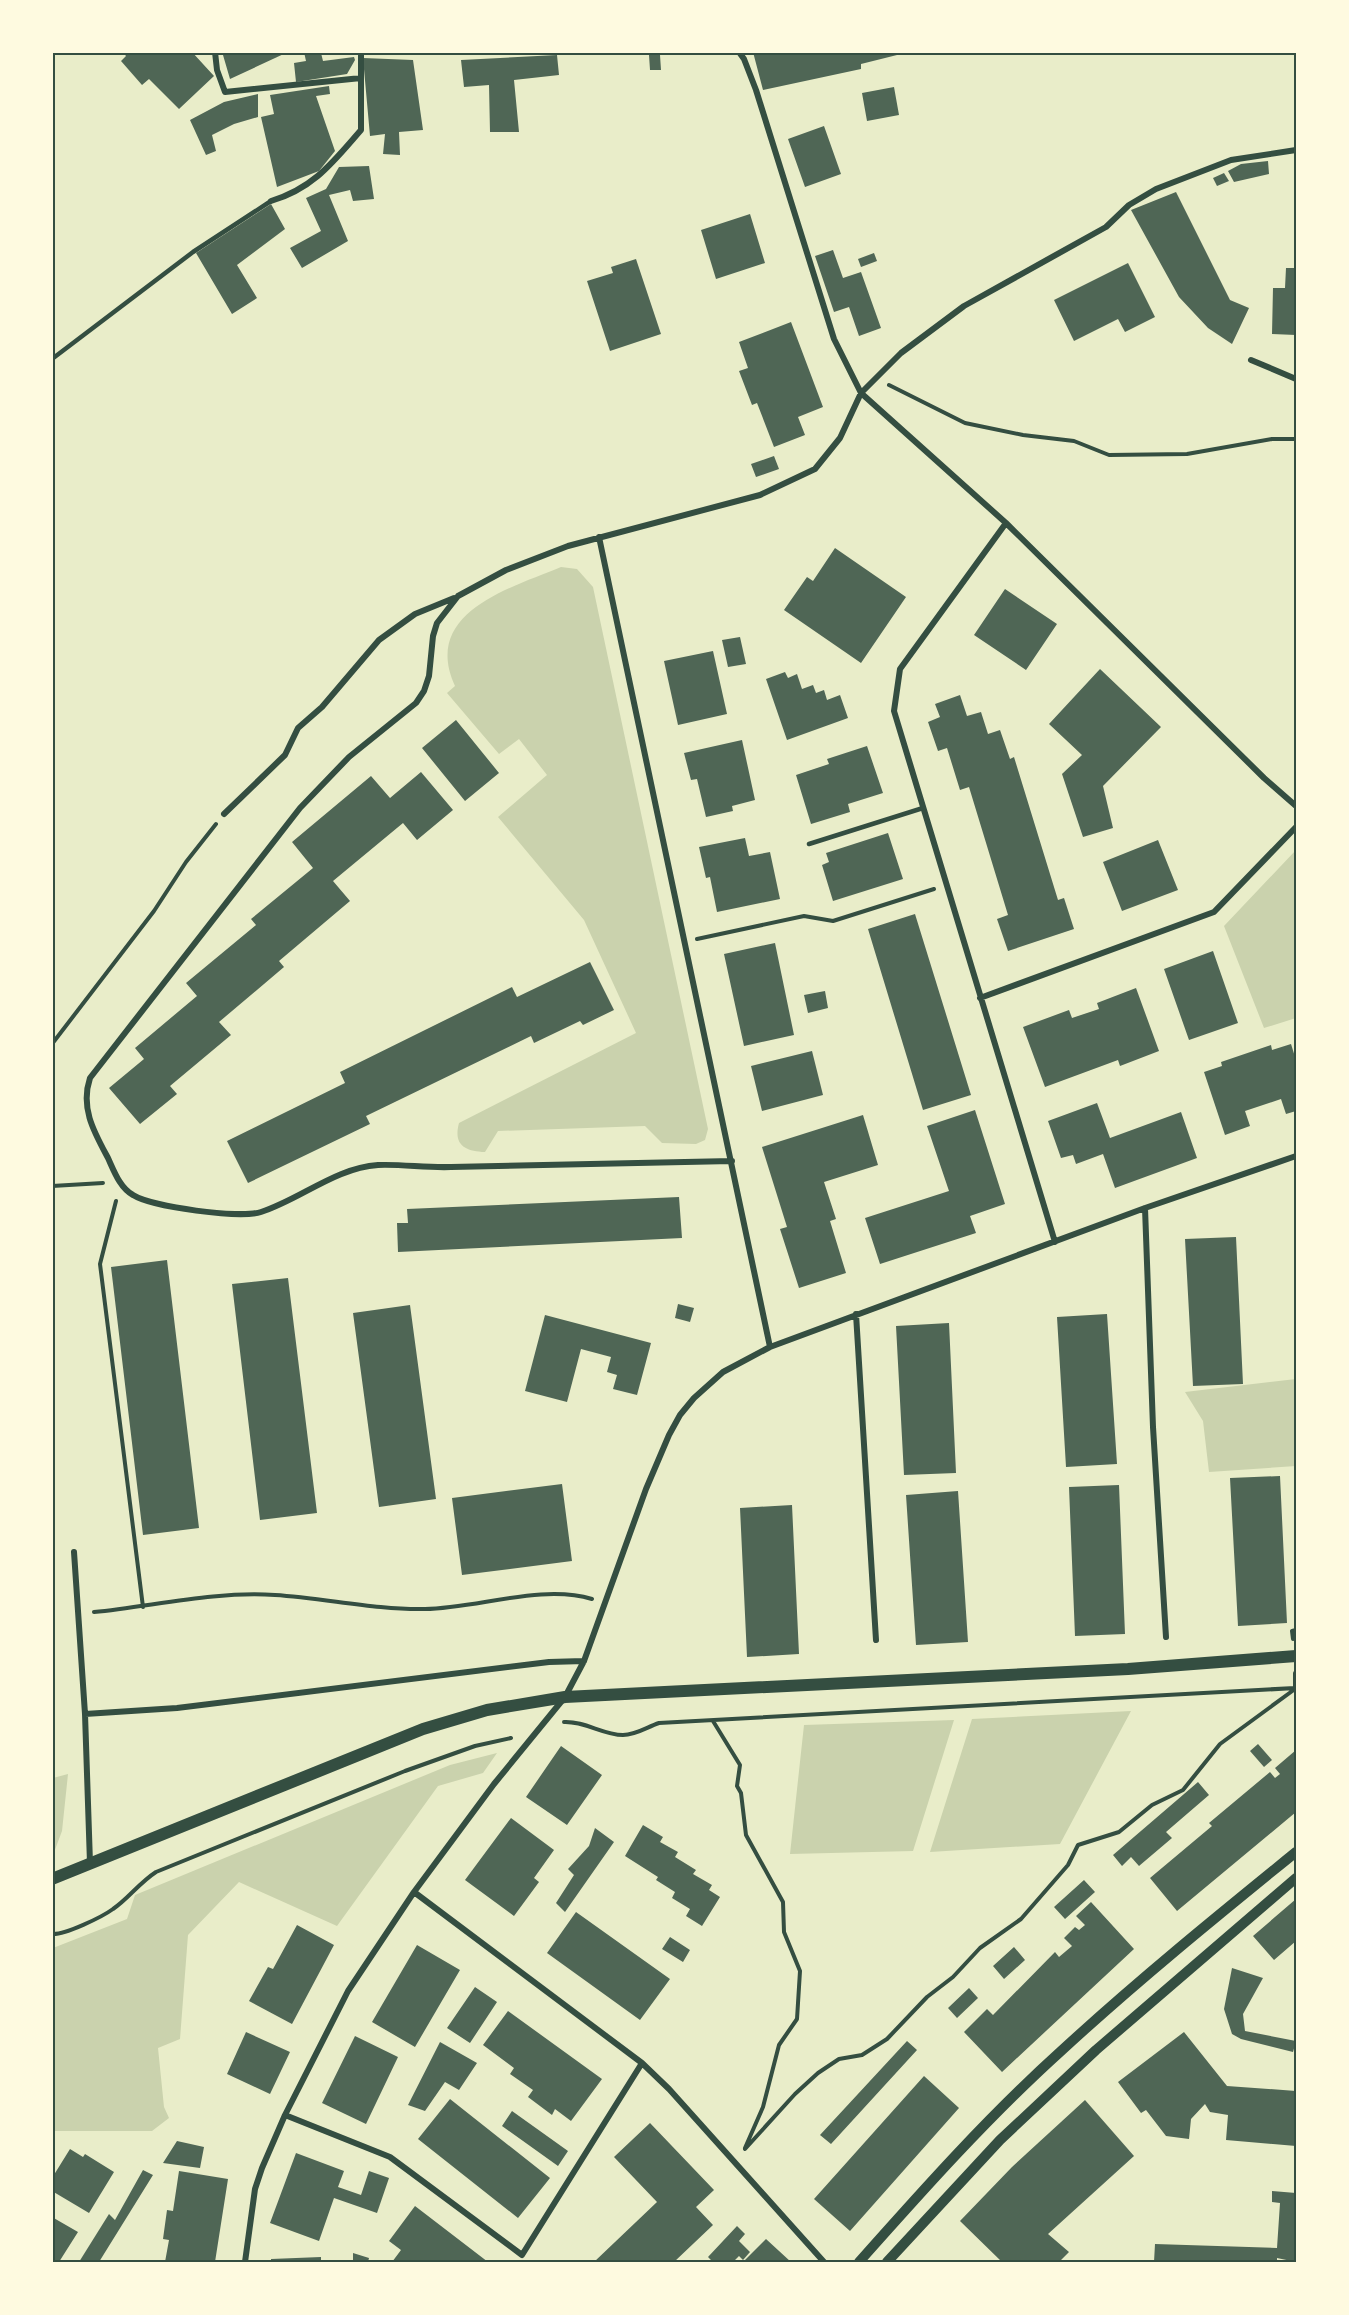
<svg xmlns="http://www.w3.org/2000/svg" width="1349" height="2315" viewBox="0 0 1349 2315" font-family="Raleway,sans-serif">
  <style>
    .green { fill: #cad2ad }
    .building { fill: #4f6655 }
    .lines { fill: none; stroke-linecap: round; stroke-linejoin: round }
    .path { stroke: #344e41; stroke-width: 4 }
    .service { stroke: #344e41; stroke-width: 4.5 }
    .minor { stroke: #344e41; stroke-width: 6 }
    .tertiary { stroke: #344e41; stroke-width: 10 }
    .secondary { stroke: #344e41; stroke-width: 12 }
    .neatline { fill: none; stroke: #344e41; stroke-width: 2 }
  </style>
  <rect width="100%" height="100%" fill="#e9edc9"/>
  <path class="green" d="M561 567 577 569 593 587 708 1129 705 1140 696 1144 662 1143 645 1126 498 1131 485 1152C465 1151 453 1145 459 1123L636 1033 584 920 498 817 547 775 519 739 499 754 447 693 455 686C421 612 511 588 561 567Z
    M1296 850V1018L1264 1028 1224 926Z
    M1296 1379V1466L1209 1472 1203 1421 1185 1392Z
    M1131 1711 1060 1844 930 1852 972 1719Z
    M954 1720 913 1851 790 1854 804 1725Z
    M497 1753 483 1773 438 1786 337 1926 239 1882 188 1935 180 2039 158 2048 164 2107 169 2118 152 2131H53V1948L127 1919 135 1895 450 1765Z
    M68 1774 62 1831 53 1855V1778Z"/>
  <path class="building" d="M123 52H192L214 76 179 109 149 79 142 85 121 61 126 56Z
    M230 52H288L230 79 223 55Z
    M304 52 321 53 323 61 354 57 355 60 347 74 296 82 294 63 306 61Z
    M753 52H905V53L861 64V69L763 90Z
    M557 55 559 75 514 80 519 132H490L489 85 464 87 461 60Z
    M649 55H660L661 70H650Z
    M363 58 413 60 423 130 399 132 400 155 383 154 385 134 370 136Z
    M329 86 330 94 316 96 335 151 319 171 277 187 261 117 274 114 270 95Z
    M894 87 899 115 867 121 862 93Z
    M258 94V117L234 124 212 135 216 151 206 155 190 120 224 102Z
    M824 126 841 174 805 187 788 139Z
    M1268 161 1269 174 1234 182 1228 171 1241 164Z
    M369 166 374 199 353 201 350 190 329 195 348 241 302 268 290 248 321 231 306 198 326 189 339 167Z
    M1224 173 1229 181 1217 186 1213 178Z
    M1176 192 1230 300 1249 308 1232 344 1208 328 1179 297 1131 210Z
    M271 204 285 229 237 265 257 298 232 314 196 253Z
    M750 214 765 263 716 279 701 230Z
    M833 250 843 278 861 272 881 328 859 336 849 307 834 312 815 256Z
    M874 253 877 261 861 267 858 259Z
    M636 259 661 334 610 351 587 281 613 273 611 267Z
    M1128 263 1155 317 1125 332 1118 319 1074 341 1054 300Z
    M1286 268H1296V335L1272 334 1273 288H1285Z
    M791 322 823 407 798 417 805 435 774 447 757 403 752 405 739 371 748 368 739 342Z
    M774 456 779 469 756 477 751 464Z
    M835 548 906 597 861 663 784 610 807 577 813 581Z
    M1005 589 1057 624 1026 670 974 635Z
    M740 637 746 664 728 667 722 640Z
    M713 651 727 714 678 725 664 661Z
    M1100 669 1161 727 1103 786 1113 828 1083 837 1062 774 1082 755 1049 724Z
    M785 672 788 678 797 674 802 689 813 685 816 693 824 690 827 700 840 695 848 718 787 740 766 679Z
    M960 695 967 716 981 712 988 734 1000 730 1010 759 1014 757 1058 900 1064 898 1074 929 1008 951 997 919 1008 915 969 787 960 790 947 748 938 751 928 722 940 717 935 704Z
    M456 720 499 773 465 801 422 748Z
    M742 740 755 800 732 806 733 811 706 817 697 779 691 780 684 753Z
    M867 746 883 793 848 804 850 812 811 824 796 775 829 764 827 759Z
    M421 772 453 810 417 840 403 823 333 881 350 901 279 961 284 967 219 1022 231 1035 170 1086 177 1094 140 1124 109 1088 144 1059 135 1048 197 996 186 983 256 925 251 919 313 868 292 842 371 776 390 798Z
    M888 833 903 879 833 901 822 865 829 862 826 853Z
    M745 838 749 856 770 852 780 899 717 912 710 877 706 878 699 847Z
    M1158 840 1178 890 1122 911 1103 862Z
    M915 914 971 1095 923 1110 868 929Z
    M775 943 794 1035 744 1046 724 954Z
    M1213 951 1238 1023 1189 1040 1164 969Z
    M590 962 614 1010 583 1025 580 1021 534 1043 531 1036 366 1116 370 1124 248 1183 227 1141 345 1083 340 1072 512 987 517 997Z
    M1136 988 1159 1051 1120 1066 1118 1060 1045 1087 1023 1027 1069 1010 1072 1018 1099 1009 1097 1003Z
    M825 991 828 1008 808 1013 804 995Z
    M1291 1044 1296 1060V1111L1286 1114 1281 1099 1245 1111 1250 1126 1225 1135 1204 1072 1222 1066 1221 1062 1271 1045 1272 1050Z
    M812 1051 823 1095 762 1111 751 1066Z
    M1097 1103 1110 1138 1181 1112 1197 1158 1115 1188 1103 1154 1076 1164 1073 1155 1061 1158 1048 1121Z
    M975 1110 1005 1204 970 1216 976 1233 880 1264 865 1218 949 1191 927 1126Z
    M863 1115 878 1165 824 1182 836 1219 830 1221 846 1273 799 1288 780 1229 787 1227 762 1147Z
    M679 1197 682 1238 398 1252 397 1223H408L407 1209Z
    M1236 1237 1243 1384 1193 1386 1185 1239Z
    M167 1260 199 1528 143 1535 111 1267Z
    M288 1278 317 1513 260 1520 232 1284Z
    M678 1304 694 1308 690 1322 675 1318Z
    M410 1305 436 1499 379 1507 353 1313Z
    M1107 1314 1117 1464 1066 1467 1057 1317Z
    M545 1315 651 1343 637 1395 613 1389 617 1375 607 1372 611 1357 581 1349 567 1402 525 1391Z
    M949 1323 956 1473 904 1475 896 1326Z
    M1280 1476 1287 1623 1238 1626 1230 1478Z
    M562 1484 572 1561 462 1575 452 1498Z
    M1119 1485 1125 1634 1075 1636 1069 1487Z
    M958 1491 968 1642 916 1645 906 1495Z
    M792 1505 799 1654 747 1657 740 1508Z
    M1258 1744 1272 1760 1264 1767 1250 1751Z
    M561 1746 602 1775 567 1825 526 1797Z
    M1296 1750V1812L1177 1911 1150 1878 1212 1826 1209 1823 1270 1772 1275 1778 1280 1774 1275 1768Z
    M1198 1782 1209 1795 1166 1832 1172 1838 1139 1866 1131 1857 1122 1866 1113 1855Z
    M511 1818 554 1850 534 1878 539 1882 514 1916 465 1880Z
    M643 1825 663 1837 660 1842 678 1852 675 1857 696 1870 693 1874 712 1885 709 1890 720 1897 702 1926 686 1916 690 1909 672 1898 675 1892 656 1880 658 1877 625 1856Z
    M595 1828 614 1842 565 1912 556 1903 574 1875 568 1869 589 1846Z
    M1084 1880 1095 1892 1065 1919 1054 1907Z
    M1296 1899V1941L1274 1960 1253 1936Z
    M1091 1902 1134 1949 1002 2072 964 2032 987 2009 993 2015 1055 1952 1059 1957 1072 1946 1064 1938 1075 1927 1079 1930 1085 1925 1076 1916Z
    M576 1912 670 1979 640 2020 547 1953Z
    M297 1925 334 1945 292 2024 249 2001 268 1967 273 1969Z
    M670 1937 690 1950 683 1962 662 1949Z
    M417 1945 460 1970 415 2047 372 2022Z
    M1014 1947 1025 1960 1004 1979 993 1966Z
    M1232 1968 1263 1978 1243 2014 1245 2031 1296 2041 1293 2052 1241 2039 1232 2034 1224 2009Z
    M475 1987 497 2002 470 2043 447 2028Z
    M969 1988 978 1998 957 2018 948 2008Z
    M508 2011 602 2079 571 2121 555 2109 552 2115 528 2097 533 2090 510 2074 514 2068 483 2045Z
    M246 2032 290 2052 270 2094 227 2074Z
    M1184 2032 1227 2086 1296 2091V2146L1226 2140 1228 2115 1210 2112 1205 2104 1191 2119 1189 2139 1166 2136 1146 2110 1141 2113 1118 2082Z
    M355 2036 398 2057 366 2124 322 2103Z
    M907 2041 917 2050 831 2144 820 2135Z
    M440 2042 477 2063 459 2090 445 2082 425 2111 408 2105Z
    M924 2076 959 2108 850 2231 814 2199Z
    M450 2099 550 2178 518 2218 418 2139Z
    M1085 2100 1134 2156 1048 2234 1069 2252 1059 2262H1002L960 2221 1012 2167Z
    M512 2111 568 2151 558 2166 502 2126Z
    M650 2123 714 2190 696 2207 713 2225 674 2262H594L657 2202 614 2157Z
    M177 2141 204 2147 200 2168 163 2163Z
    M70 2149 83 2157 85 2154 114 2172 89 2213 52 2191V2178Z
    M296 2153 344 2171 338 2187 361 2195 369 2171 389 2178 377 2213 334 2198 319 2241 270 2223Z
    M143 2170 153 2175 99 2262H79L109 2214 115 2220Z
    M179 2171 228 2179 215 2262H165L169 2240 163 2239 167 2210 173 2211Z
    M1272 2191 1296 2193V2262L1277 2258V2262H1154L1155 2244 1277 2248 1280 2203 1272 2202Z
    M415 2206 488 2262H392L401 2250 389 2241Z
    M52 2217 78 2232 59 2262H52Z
    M737 2226 745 2234 739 2241 750 2252 743 2260 739 2256 733 2262H713L708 2257Z
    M766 2239 791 2262H743Z
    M353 2253 369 2258 368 2262H353Z
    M321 2257V2262H271V2259Z"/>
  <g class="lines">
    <path class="path" d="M889 385 965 423 1023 435 1074 441 1109 455 1187 454 1272 439H1296
      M697 939 804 916 833 921 934 889
      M52 1044 154 911 186 862 216 824
      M52 1186 103 1183
      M116 1201 100 1264 143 1607
      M94 1612C154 1606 214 1591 275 1595 325 1598 375 1610 425 1609 478 1608 542 1584 592 1599
      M1293 1639 1292 1631 1296 1630
      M713 1721 740 1765 737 1786 741 1793 746 1835 783 1902 784 1932 800 1971 797 2019 779 2045 763 2107 745 2148
      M564 1722C585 1721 603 1735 623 1735 636 1735 647 1727 659 1723L1295 1688V1673
      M52 1934C65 1935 102 1917 113 1909 128 1899 139 1883 156 1872L405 1771 475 1746 511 1738
      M745 2149 795 2094 818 2073 839 2059 862 2055 887 2039 927 1997 953 1977 980 1948 1021 1919 1068 1865 1078 1845 1119 1832 1152 1805 1183 1790 1220 1744 1295 1689"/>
    <path class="service" d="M52 359 193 252 271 201
      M809 844 923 808"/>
    <path class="minor" d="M215 52 217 70 225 92 361 78
      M386 52H445
      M739 52 744 59 756 90 834 339 861 393 1006 523 1264 778 1296 806
      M271 201C314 188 333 162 361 130V52
      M1251 360 1296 379
      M1006 523 900 669 894 711 1055 1242
      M224 814 285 755 298 728 322 707 379 640 415 614 454 598
      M980 998 1214 912 1296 827
      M732 1161C638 1163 544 1165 451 1167 426 1168 403 1164 378 1165 335 1168 301 1199 261 1212 240 1219 152 1207 133 1195 120 1188 114 1171 108 1158 94 1132 80 1108 90 1078L300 808 349 757 416 703 424 691 429 676 433 636 437 623 458 596 506 570 568 546 760 495 815 469 840 438 861 393 901 353 964 306 1106 227 1129 205 1156 189 1231 160 1296 150
      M1145 1208 1153 1427 1166 1637
      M856 1314 876 1640
      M770 1347 1145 1208 1296 1156
      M74 1552 85 1714 177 1708 549 1662 584 1661
      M85 1714 90 1863
      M414 1892 642 2063 669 2089 824 2262
      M285 2115 390 2157 522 2255 642 2063
      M245 2262 255 2189 262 2168 285 2115 348 1991 414 1892 494 1784 565 1697 584 1661 646 1489 669 1435 680 1415 694 1398 723 1372 770 1347 599 537"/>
    <path class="tertiary" d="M859 2262C923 2190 988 2117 1060 2052 1136 1982 1216 1917 1296 1852
      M887 2262 1000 2140 1096 2050 1296 1878"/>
    <path class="secondary" d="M52 1879 423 1729 487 1710 565 1697 1128 1669 1296 1656"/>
  </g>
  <rect width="1349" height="2315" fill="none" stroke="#fefae0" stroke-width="108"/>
  <rect x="54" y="54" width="1241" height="2207" class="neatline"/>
</svg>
